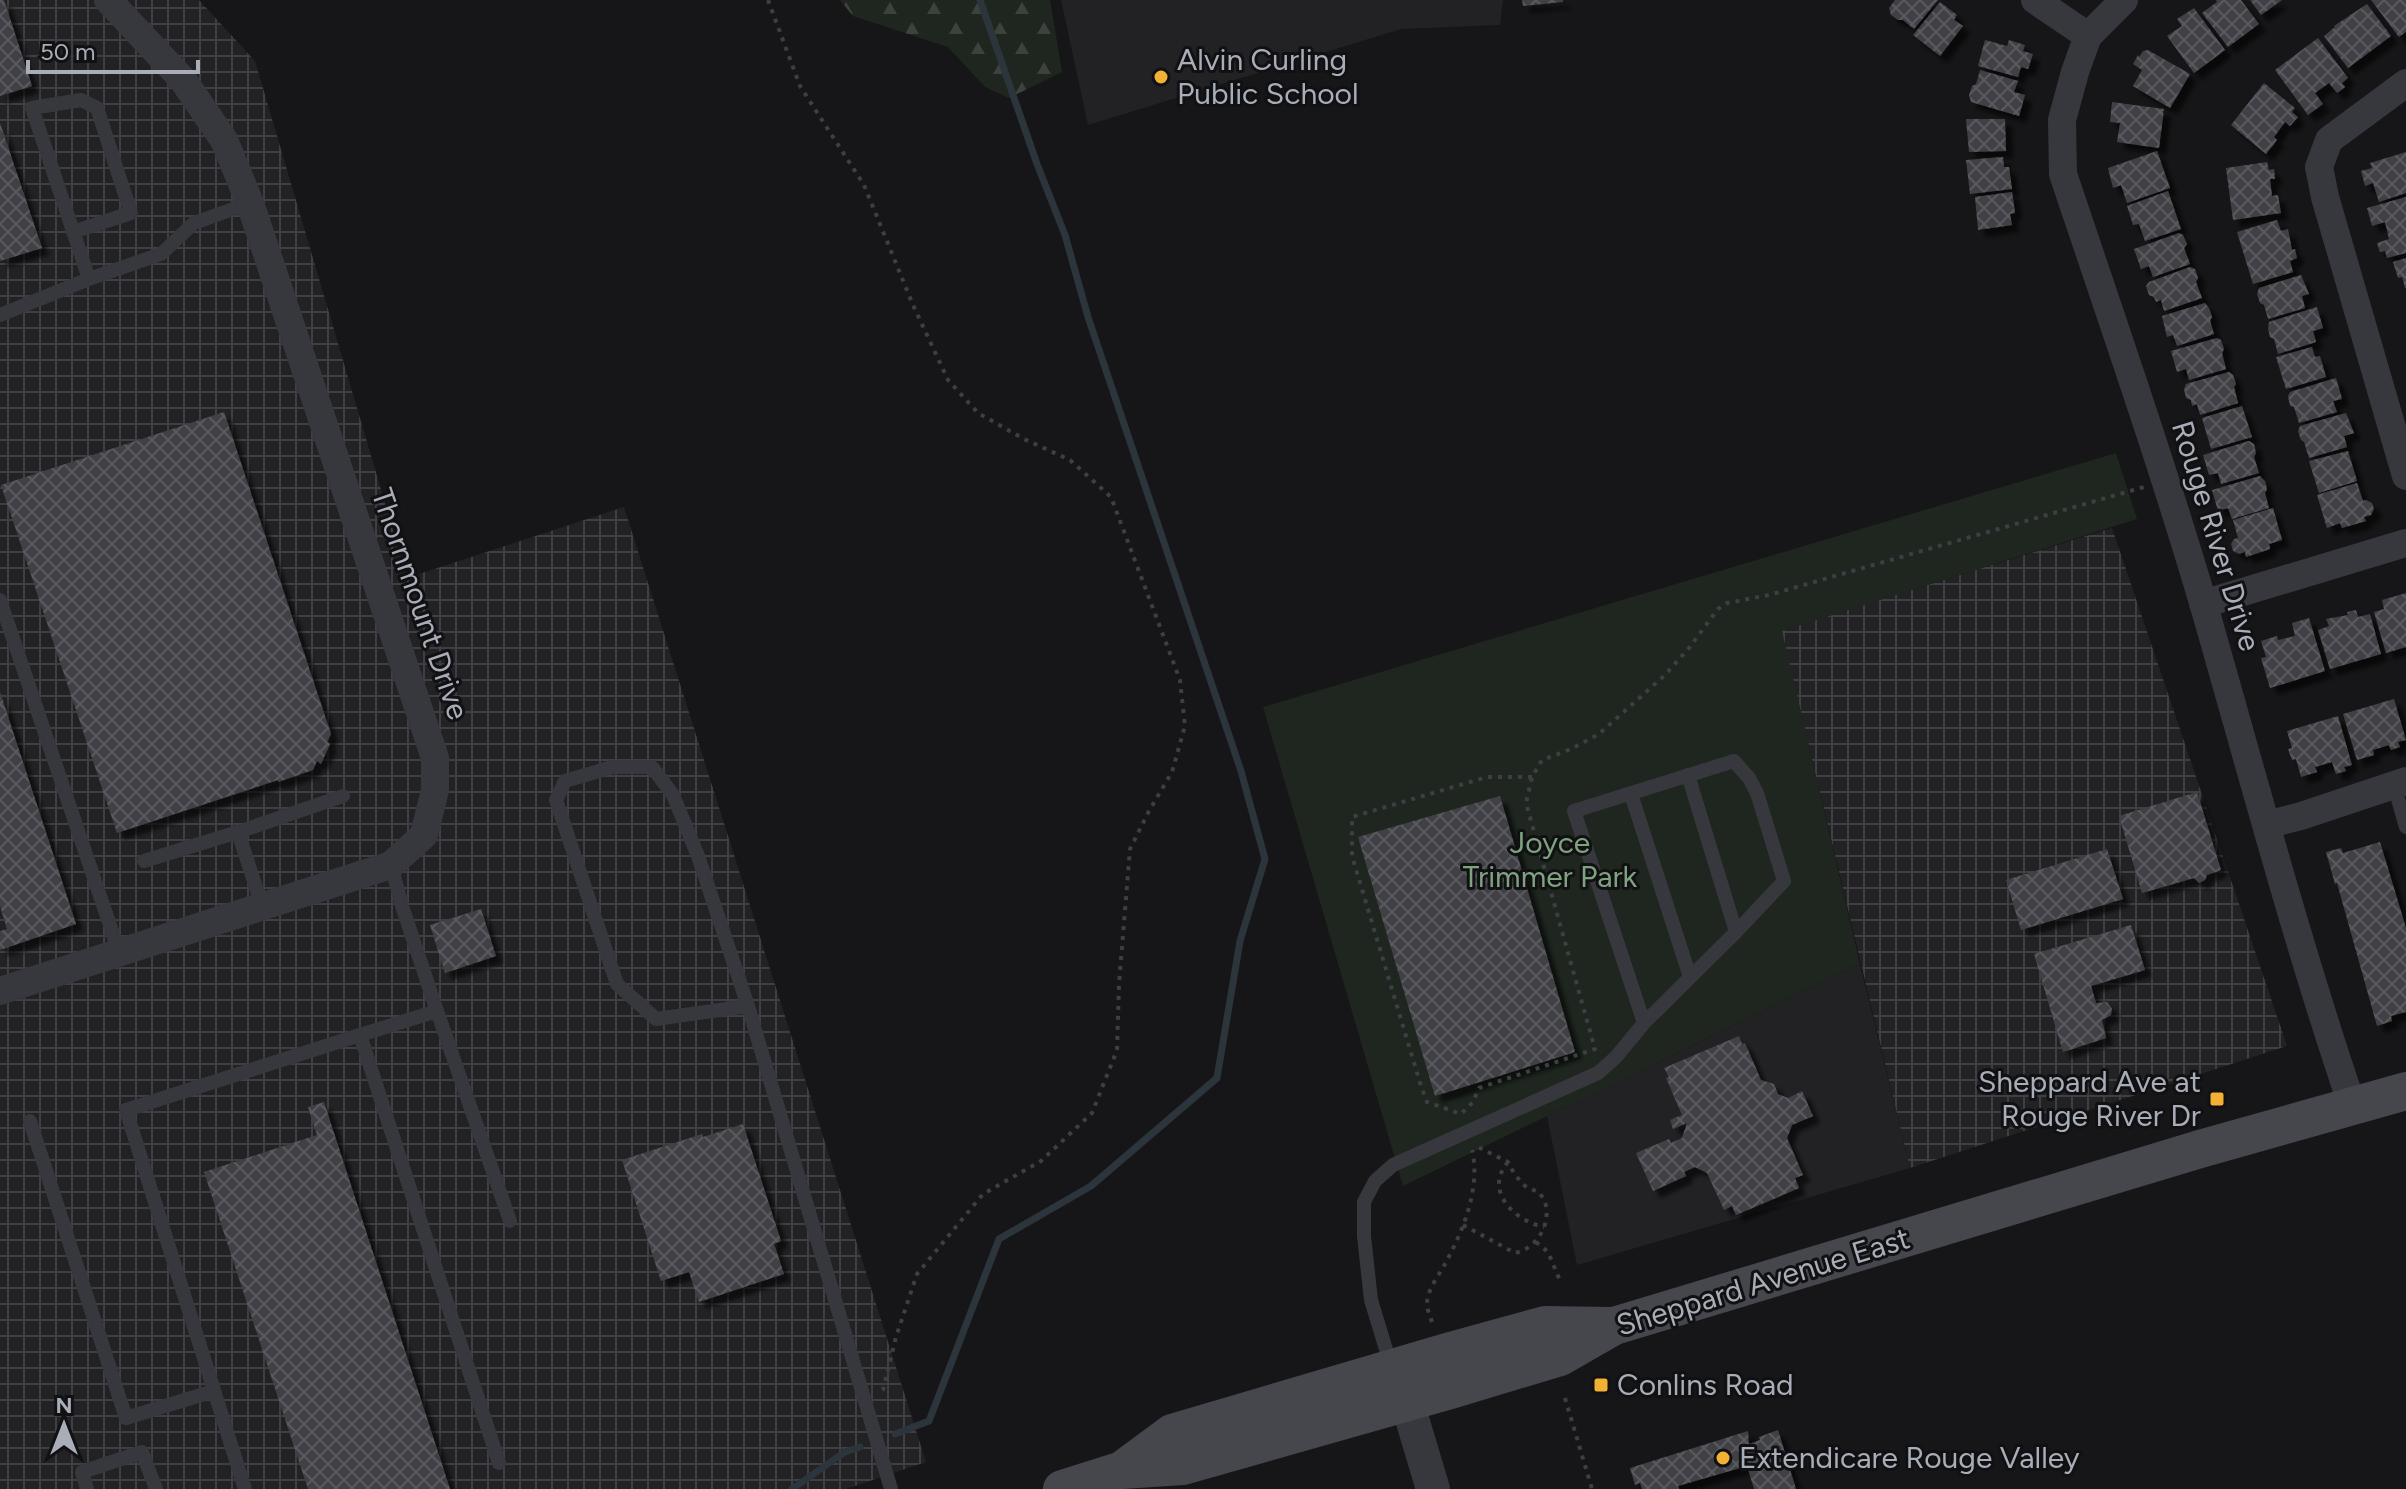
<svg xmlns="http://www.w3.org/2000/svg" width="2406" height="1489" viewBox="0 0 2406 1489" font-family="Figtree,sans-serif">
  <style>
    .built { fill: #222225 }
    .industrial { fill: url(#industrial-grid) }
    .forest { fill: url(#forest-firs) }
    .green { fill: #1e261f }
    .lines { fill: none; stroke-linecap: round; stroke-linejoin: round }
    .stream { stroke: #2c353c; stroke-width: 7 }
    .building { fill: url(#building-cross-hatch); filter: url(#shadow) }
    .path { stroke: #3d3f44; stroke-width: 4; stroke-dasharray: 4 6; stroke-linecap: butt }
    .service { stroke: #37383d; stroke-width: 14 }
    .minor { stroke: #37383d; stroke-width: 28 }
    .tertiary { stroke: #37383d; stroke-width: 34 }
    .secondary { stroke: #45474d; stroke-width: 38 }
    .poi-dot { fill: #f2b134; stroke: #111113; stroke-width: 3 }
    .labels { text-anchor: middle; stroke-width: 6; stroke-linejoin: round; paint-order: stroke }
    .poi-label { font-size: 30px; fill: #a8adb8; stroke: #111113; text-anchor: start }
    .street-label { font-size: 30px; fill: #a8adb8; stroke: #111113 }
    .park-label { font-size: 30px; fill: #7fa381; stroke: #111113 }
  </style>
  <defs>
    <pattern id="industrial-grid" width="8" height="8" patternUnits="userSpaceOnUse" patternTransform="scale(2)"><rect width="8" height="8" fill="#222225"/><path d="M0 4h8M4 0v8" fill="none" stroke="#3f3f43"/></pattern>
    <pattern id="forest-firs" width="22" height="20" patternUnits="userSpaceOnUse" patternTransform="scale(2)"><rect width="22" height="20" fill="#1e261f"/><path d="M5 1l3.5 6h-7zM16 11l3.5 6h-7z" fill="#3c433d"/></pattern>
    <pattern id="building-cross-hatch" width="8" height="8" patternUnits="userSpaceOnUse" patternTransform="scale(2)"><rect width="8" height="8" fill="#404145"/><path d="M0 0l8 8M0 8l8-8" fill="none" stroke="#595a5e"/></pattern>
    <filter id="shadow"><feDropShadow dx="7" dy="7" stdDeviation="2" flood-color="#0009"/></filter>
  </defs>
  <rect width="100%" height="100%" fill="#161618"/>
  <path class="built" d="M1061 0H1503L1500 25 1401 29 1088 125Z
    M1860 964 1910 1168 1577 1265 1547 1116Z"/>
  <path class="industrial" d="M0 0H199L255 61 407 578 624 507 926 1462 846 1489H0Z
    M2112 528 2287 1046 1910 1168 1781 630Z"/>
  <path class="forest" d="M840 0H1050L1062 72 1009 98 985 87 948 47 853 16Z"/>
  <path class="green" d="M2116 453 2137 519 1782 631 1860 964 1403 1186 1263 707Z"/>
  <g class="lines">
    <path class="stream" d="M895 1434 929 1421 999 1239 1091 1186 1217 1078 1240 941 1265 859 1241 771 1088 317 1065 235 1037 164 980 0
      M792 1489 845 1452 860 1447"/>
  </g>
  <path class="building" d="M0 0H4L32 86 0 96Z
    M1522 0H1563V2L1523 6Z
    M1895 0H1938L1914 29 1903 20H1898L1891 15 1889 8Z
    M2216 0H2241L2259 24 2228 47 2202 13 2217 2Z
    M2250 0H2282L2261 15Z
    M2371 0H2406V32L2399 37Z
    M1940 2 1957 15 1954 20 1963 26 1940 56 1913 35Z
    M2367 4 2391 36 2348 68 2324 36 2335 27 2334 26Z
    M2194 8 2225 50 2194 73 2167 36 2182 26 2177 19Z
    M2318 38 2348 78 2342 83 2345 87 2337 93 2329 83 2315 93 2323 104 2308 115 2275 70Z
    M1985 40 2007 46 2009 40 2025 45 2023 51 2033 54 2028 69 2021 67 2018 77 1978 66Z
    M2148 50 2190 74 2170 108 2133 86 2142 70 2133 64 2138 55 2139 57 2143 51Z
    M1980 70 2018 81 2014 92 2025 95 2019 116 1971 102 1969 95 1972 86 1976 84Z
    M2264 83 2295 108 2292 112 2298 117 2290 126 2285 122 2274 137 2277 140 2266 154 2231 125Z
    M2112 102 2164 109 2159 148 2117 142 2120 123 2110 122Z
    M1966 119H2005L2006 151 1969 152Z
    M0 123 42 248 0 261Z
    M2157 151 2170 188 2127 203 2121 185 2113 188 2108 168Z
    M2406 152V193L2379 202 2373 183 2365 186 2361 171 2372 168 2370 163Z
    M2003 157 2004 167H2009L2012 189 1970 194 1966 160Z
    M2267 162 2269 170 2274 169 2275 179H2270L2272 196 2278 195 2281 213 2233 220 2226 168Z
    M2168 191 2181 229 2145 241 2139 224 2133 225 2127 206Z
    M2012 192 2015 213 2010 214 2012 225 1978 230 1975 197Z
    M2406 197V253L2387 258 2385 251 2380 252 2377 243 2389 239 2385 222 2372 226 2367 208Z
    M2277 220 2281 231 2288 229 2292 250 2295 249 2297 258 2290 261 2293 272 2253 284 2237 232Z
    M2179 233 2183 235 2187 244 2184 248 2190 264 2153 277 2149 266 2141 269 2134 249Z
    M2406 258V288H2405L2402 277 2398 278 2393 262Z
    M2190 267 2195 269 2198 278 2196 282 2202 298 2164 311 2161 300 2156 302 2154 297 2149 295 2146 286 2149 282Z
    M2301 275 2309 294 2302 296 2305 308 2268 319 2264 305 2260 303 2257 294 2259 288Z
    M2205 303 2209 308 2212 317 2210 321 2214 334 2177 346 2173 335 2167 337 2162 316Z
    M2317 307 2323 328 2313 331 2316 342 2278 354 2274 339 2270 337 2268 329 2269 322Z
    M2217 338 2221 340 2224 349 2222 353 2226 369 2189 380 2186 369 2177 372 2171 351Z
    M2312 347 2315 357 2320 356 2326 377 2286 389 2276 357Z
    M2229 372 2233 375 2236 384 2234 387 2238 403 2200 415 2197 404 2192 406 2191 400 2186 398 2184 389 2186 384Z
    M2336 378 2342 399 2333 401 2337 412 2299 423 2294 407 2290 406 2288 396 2290 392Z
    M2242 406 2252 437 2211 449 2202 418Z
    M224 412 331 734 327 742 330 744 321 764 317 761 313 770 278 782V780L117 833 1 485Z
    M2346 413 2354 433 2344 436 2347 447 2309 458 2304 442 2301 440 2298 431 2300 426Z
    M2249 441 2254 444 2256 453 2254 457 2259 473 2221 484 2218 473 2209 475 2203 455Z
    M2348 451 2357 481 2319 493 2309 461Z
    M2260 476 2265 481 2267 489 2265 493 2269 508 2232 519 2228 508 2218 511 2212 490Z
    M2357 483 2363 501 2366 500 2372 503 2374 509 2371 515 2364 517 2366 521 2342 528 2340 523 2327 528 2317 495Z
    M2273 508 2282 540 2269 544 2270 549 2246 557 2245 552 2239 554 2233 551 2231 544 2234 539 2238 538 2233 520Z
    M2406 593V647L2386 653 2374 612 2384 609 2382 600Z
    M2356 610 2358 617 2370 614 2381 654 2330 669 2318 630 2329 626 2326 619 2348 615 2347 612Z
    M2309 618 2325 671 2270 688 2261 658 2266 657 2261 641 2277 636 2278 640 2295 636 2292 623Z
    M0 692 76 924 0 950V931L7 929 0 906Z
    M2394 699 2406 740 2398 742 2400 747 2391 750 2389 745 2373 750 2374 755 2357 760 2343 714Z
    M2338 716 2352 765 2344 767 2346 771 2336 774 2332 762 2315 767 2317 772 2301 777 2296 759 2292 760 2288 749 2292 748 2287 731Z
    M2197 792 2221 870 2207 875 2205 880 2199 883 2194 878 2142 893 2119 816Z
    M1500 796 1575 1052 1435 1096 1358 837Z
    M2380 842 2406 928V1012L2391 1016 2392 1021 2377 1026 2337 883 2335 884 2326 852 2341 848 2343 853Z
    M2107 849 2123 899 2021 930 2006 880Z
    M481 909 496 956 445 973 430 925Z
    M2131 925 2145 970 2091 986 2096 1003 2107 1002 2112 1009 2111 1015 2102 1020 2106 1038 2063 1052 2034 954Z
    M1739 1036 1742 1044 1745 1043 1761 1080 1774 1084 1778 1094 1788 1098 1802 1091 1813 1116 1792 1125 1787 1138 1803 1175 1795 1178 1799 1188 1736 1215 1732 1206 1724 1210 1707 1173 1695 1167 1684 1172 1686 1176 1653 1191 1636 1153 1669 1139 1671 1143 1682 1138 1687 1123 1673 1129 1670 1120 1682 1115 1666 1078 1669 1077 1664 1068Z
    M324 1102 333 1130 450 1489H308L204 1172 317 1135 308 1107Z
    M743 1124 781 1241 774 1244 784 1274 699 1302 689 1272 661 1281 622 1160 702 1134 703 1137Z
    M1778 1430 1796 1489H1754L1747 1466 1678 1486 1679 1489H1642L1640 1483 1635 1485 1630 1468 1748 1431 1749 1444 1760 1440 1759 1437Z"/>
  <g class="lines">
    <path class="path" d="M768 0 800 86 864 185 913 305 948 380 978 413 1024 439 1070 460 1111 497 1180 680 1185 726 1172 772 1149 811 1130 849 1119 984 1117 1050 1092 1113 1041 1161 983 1194 917 1274 896 1337 883 1390 880 1393
      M1532 777H1487L1352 817V856L1421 1086 1427 1102 1461 1114 1473 1102 1479 1088 1595 1049 1526 803 1532 777 1542 760 1571 749 1599 734 1665 675 1689 648 1718 609 1727 603 1769 595 2144 487
      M1508 1162C1483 1191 1515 1221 1544 1227
      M1463 1225 1515 1253C1535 1249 1550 1227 1546 1206 1545 1201 1542 1197 1540 1193L1525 1186 1515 1175 1508 1162 1476 1146
      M1536 1242 1548 1252 1561 1283
      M1432 1322C1430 1316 1427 1309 1427 1304 1427 1290 1439 1275 1445 1264 1463 1231 1481 1188 1472 1150
      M1565 1398 1592 1489"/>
    <path class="service" d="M73 232 131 213 97 108 81 100 32 108 89 279 161 254 194 223 250 203
      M0 315 89 279
      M0 600 119 952
      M1688 775 1736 932
      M2394 785 2406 827
      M1631 794 1690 977
      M144 861 238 832
      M391 865 403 909 437 1011
      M262 906 238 832 343 796
      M748 1006 656 1019 617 984 556 800 565 781 612 767H652L673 795 698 856 748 1006 891 1489
      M360 1035 437 1011 510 1221
      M30 1121 126 1418 214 1391
      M1392 1369 1371 1300 1364 1236V1202L1375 1181 1393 1165 1598 1073 1616 1057 1644 1023 1574 811 1734 761 1749 778 1757 793 1784 881 1736 932 1644 1023
      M87 1489 82 1472 142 1452 156 1489
      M245 1489 126 1110 360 1035 499 1463"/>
    <path class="minor" d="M2035 0 2088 36
      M2124 0 2088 36 2075 72 2062 120 2063 174C2111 317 2161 460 2204 606 2252 773 2296 940 2352 1105
      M2406 83 2329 140 2319 167 2325 197 2406 476
      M2203 604 2406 543
      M2266 825 2301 816 2406 781
      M0 991 391 865 424 835 435 790V758L250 203 224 140 183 80 108 0"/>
    <path class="tertiary" d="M1407 1402 1433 1489"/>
    <path class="secondary" d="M1122 1470 1172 1433 1447 1352 1545 1325 1611 1326
      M1062 1489 1122 1470 1183 1466 1454 1389 1560 1357 1614 1326 2200 1149 2406 1091"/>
  </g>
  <g class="poi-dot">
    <circle cx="1161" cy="77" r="8"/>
    <rect x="2209" y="1091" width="16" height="16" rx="4"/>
    <rect x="1593" y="1377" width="16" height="16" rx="4"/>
    <circle cx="1723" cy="1458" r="8"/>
  </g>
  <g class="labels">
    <g class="poi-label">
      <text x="1177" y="70">Alvin Curling<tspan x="1177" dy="34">Public School</tspan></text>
      <text x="2201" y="1092" text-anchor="end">Sheppard Ave at<tspan x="2201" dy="34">Rouge River Dr</tspan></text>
      <text x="1617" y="1395">Conlins Road</text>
      <text x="1739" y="1468">Extendicare Rouge Valley</text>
    </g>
    <g class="street-label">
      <text transform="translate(2216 536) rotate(73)" y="10">Rouge River Drive</text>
      <text transform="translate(420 604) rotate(71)" y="10">Thornmount Drive</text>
      <text transform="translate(1763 1282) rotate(-17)" y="10">Sheppard Avenue East</text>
    </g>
    <g class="park-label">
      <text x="1550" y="853">Joyce<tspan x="1550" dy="34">Trimmer Park</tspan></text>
    </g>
  </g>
  <g transform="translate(64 1425)" stroke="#111113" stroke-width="6" paint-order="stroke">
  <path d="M0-6L14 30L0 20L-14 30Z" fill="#a8adb8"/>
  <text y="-12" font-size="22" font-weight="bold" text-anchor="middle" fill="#a8adb8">N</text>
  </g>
  <path d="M28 60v12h170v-12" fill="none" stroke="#a8adb8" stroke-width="4"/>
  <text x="40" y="60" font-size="24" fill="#a8adb8" stroke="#111113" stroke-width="6" paint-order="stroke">50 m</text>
</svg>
